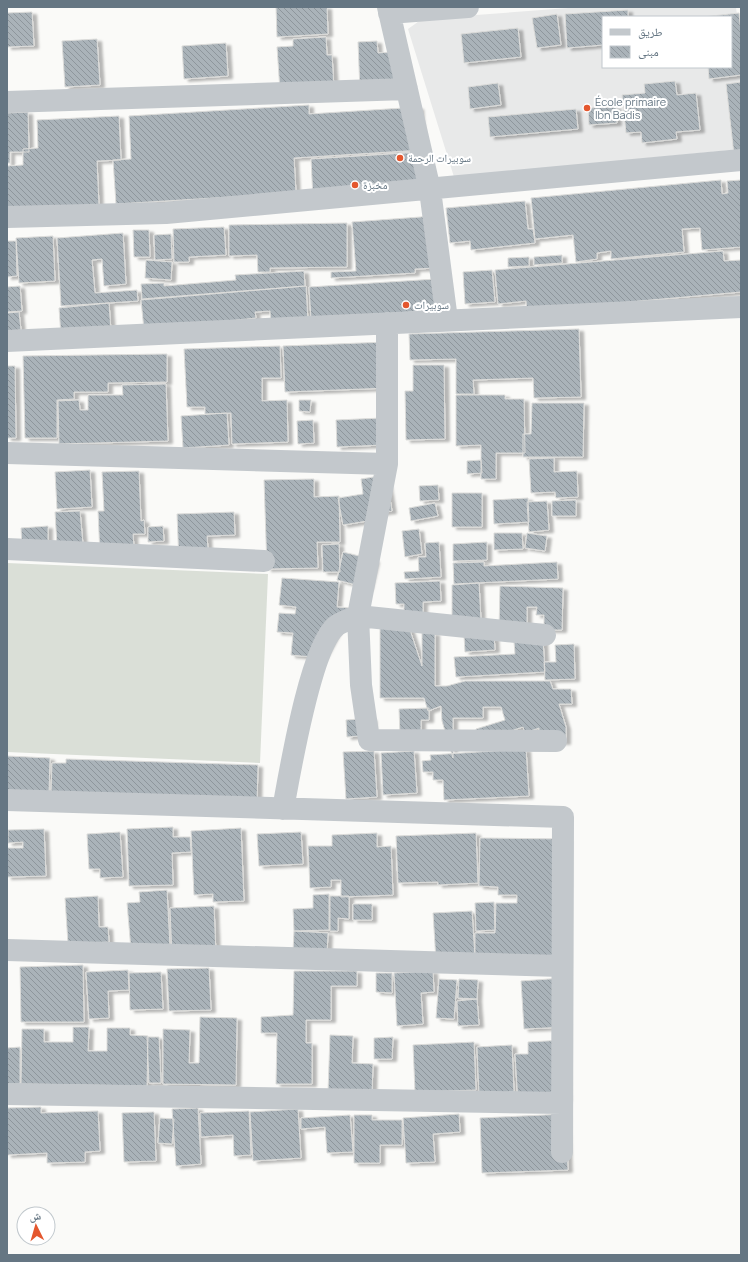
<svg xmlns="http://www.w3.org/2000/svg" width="748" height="1262" viewBox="0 0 748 1262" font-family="Manrope,'Noto Naskh Arabic',sans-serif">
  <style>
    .built { fill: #e8e9e9; fill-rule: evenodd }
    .grass { fill: #dadfd7 }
    .building { fill: url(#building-back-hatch); stroke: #dcdcda; filter: url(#shadow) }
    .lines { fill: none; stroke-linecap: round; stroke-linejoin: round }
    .minor { stroke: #c3c8cc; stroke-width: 22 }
    .poi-dot { fill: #e4572e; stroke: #fff; stroke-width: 1.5 }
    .labels { text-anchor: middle; stroke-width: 4; stroke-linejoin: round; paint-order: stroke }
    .poi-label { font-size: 11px; fill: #657683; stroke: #fff; text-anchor: start }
  </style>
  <defs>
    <pattern id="building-back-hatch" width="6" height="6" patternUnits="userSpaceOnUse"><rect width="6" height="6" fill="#aab3b9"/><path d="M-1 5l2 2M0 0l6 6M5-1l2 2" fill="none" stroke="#8e969c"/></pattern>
    <filter id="shadow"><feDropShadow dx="4.5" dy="2.5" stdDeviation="1" flood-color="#0004"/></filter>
  </defs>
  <rect width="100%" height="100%" fill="#fafaf8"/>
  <path class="built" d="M582 7H736L741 52V149L454 177 408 29 422 19ZM603 17H731V67H603Z"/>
  <path class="grass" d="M7 563 268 574 260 763 7 752Z"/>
  <path class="building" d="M276 7H327L328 34 277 37Z
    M628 10V17H603V45L567 48 565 14Z
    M32 12 34 46 7 47V13Z
    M739 13 741 32V75L709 79 708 67H731V17H702Z
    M557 14 561 45 537 48 532 18Z
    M518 28 521 57 464 63 461 34Z
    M326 37 327 55H332L334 88 280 91 277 47 293 46V39Z
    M97 39 100 85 65 87 62 41Z
    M377 41 378 53 403 51 405 88 360 91 358 42Z
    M226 43 228 76 184 79 182 46Z
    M675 81 677 95 696 93 700 130 676 132 677 139 642 143 641 132 626 133 622 95 645 93 644 84Z
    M741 82V154L734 155 726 84Z
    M498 83 501 105 470 109 468 87Z
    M309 105V114L419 107 422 150 294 158 296 193 116 204 113 160 131 159 129 116Z
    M616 107 617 123 589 125 588 108Z
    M576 109 578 129 490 137 488 117Z
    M28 112 29 152H10V163H7V113Z
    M119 116 121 160 97 161 99 206 7 210V166L23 165V149L38 148 37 120Z
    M422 152 425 192 313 199 311 159Z
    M721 180 722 194 728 193 727 181 741 180V247L702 250 700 228 682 229 684 252 611 259V251L597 253V259L576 262 573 235 535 239 531 198Z
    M525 201 528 229H533L535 243 471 250 470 241 450 243 446 208Z
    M434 216 438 268 415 269V273L331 278V272L356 271 352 222Z
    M347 223V267L270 268V272H258L257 255 229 256V225Z
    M224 227 226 255 189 257V262H174L173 229Z
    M133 230H149L150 257H134Z
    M123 233 126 284 104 286 102 259 92 260 95 293 137 290 138 301 61 306 57 238Z
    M171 234 172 259 155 260 154 235Z
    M53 236 55 281 19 283 16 238Z
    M7 241H16L17 276 7 277Z
    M723 251 724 261 741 260V292L527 311 526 301 498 304 495 270Z
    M562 255V263L534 265V257Z
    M529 257V266L508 267V258Z
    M146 260 172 262 171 280 145 278Z
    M492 270 495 302 465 304 463 272Z
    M304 271 305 286 142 299 141 284 164 283V286L236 280 235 275Z
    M436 279 438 310 311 319 309 287Z
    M20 286 22 311 7 312V287Z
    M306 286 308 322 271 325 270 311 255 312 256 318 144 330 141 300Z
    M109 303 111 331 61 336 59 308Z
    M19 312 21 330 7 331V313Z
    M579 329 581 397 534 398 533 378 473 380 474 394H456V359L410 360 409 334Z
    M387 342 389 388 285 392 283 346Z
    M280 346 281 378H262V401L287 400 288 442 232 444 231 413 205 414V407H187L184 349Z
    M167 354V382L108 383V392H74V399L57 400V438H25L23 356Z
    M413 365H444L445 439 406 440 405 391H413Z
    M7 366H15L16 438H7Z
    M166 384 168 441 59 444 58 401 79 400 80 410H88V395H123L122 385Z
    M456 395H505V399H524L525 453H496V479H481V445L456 446Z
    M299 400H311L310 412 299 411Z
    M532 403H584L583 457H523V434H531Z
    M227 413 229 445 183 448 181 416Z
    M382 418 383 445 337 447 336 420Z
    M313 420 314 443 298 444 297 421Z
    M554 458V472L577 471 578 497 556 498 555 492 531 493 529 459Z
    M481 460 482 473 467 474V461Z
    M90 470 92 507 57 509 55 472Z
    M139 471 141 521 144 520 145 534H133L134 547 100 555 98 511H104L102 472Z
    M386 475 392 511 371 514 373 520 343 525 338 498 363 494 361 479Z
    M314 479V497L339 496 340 542H317L318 568 267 569 264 480Z
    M438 485 439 500 420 501 419 486Z
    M452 493H482V527H452Z
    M528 498 529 522 494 524 493 500Z
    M576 500V516H552V501Z
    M547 501 549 530 529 532 527 502Z
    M435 503 438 516 411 521 409 508Z
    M80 511 83 545 57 546 55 512Z
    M234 512 235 535 207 536 209 562 179 563 177 514Z
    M48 526V547L22 548 21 528Z
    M163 526 164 541 148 542V527Z
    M419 529 422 554 405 557 402 531Z
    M494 533H522L523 549 494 550Z
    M527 533 547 536 545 551 525 548Z
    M439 542 441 577 405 579 404 572 419 571 418 557H426L425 543Z
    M487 542V560L453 561V544Z
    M339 544 340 572H323L322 545Z
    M343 552 375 560 368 588 337 580Z
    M484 562V566L557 562 558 579 454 584 453 563Z
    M282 578 339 582 337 607 349 608 322 658 291 655 293 633 277 632 279 613 295 614 296 607 279 605Z
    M440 581 441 601 423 602V616H404V604H396L395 583Z
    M479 583 481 621 452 622V585Z
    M500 586 563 588 562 630H544V615H536L537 607H527V630L499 629Z
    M380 627H409L422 666V633H435V686H447L465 681H550L553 689H571L572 704H559L566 727V742L539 741V728L525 733 523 727 476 742V729L505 720 501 707H483V718H453V758L442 721 441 706 428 711 424 698H380Z
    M494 635 495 650 465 652 464 636Z
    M543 640 545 672 456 677 454 657 515 654 514 642Z
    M574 644 575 679 545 680 544 662H556L555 645Z
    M429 708V720H421V734L400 735 399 709Z
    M372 718 373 735 347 737 346 720Z
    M526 749 529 796 444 800 443 780H433V772H423L422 761 431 760 430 755Z
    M374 751 377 797 346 799 343 752Z
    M414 751 417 793 383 795 381 753Z
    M7 756 50 758 49 792 7 794Z
    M66 759 258 765 257 803 51 794 52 763H66Z
    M173 827V837H190L191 852 172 853 173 885 129 886 127 829Z
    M241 828 244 901 213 902V894L194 895 191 831Z
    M44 829 46 876 7 877V848H23V842L8 843V830Z
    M120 832 123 877 100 878V869H89L87 834Z
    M301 832 303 864 259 866 257 834Z
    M377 833V847L391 846 393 895 341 897V880H331V887L310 888 308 846H332V835Z
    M476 833 478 883 438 885V882L398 883 396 836Z
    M480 838 567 839 566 965 475 964V933H495L496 903H517V895H498V887L479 886Z
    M167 890 170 947 131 950 127 903 140 902 139 892Z
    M329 894V930L294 931 293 909 313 908V895Z
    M98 896 99 927H108L109 942 68 944 65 898Z
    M330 896H349V919L338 918V931H330Z
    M494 902 495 930 476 931 475 903Z
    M353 904H372V920H353Z
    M214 906 216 955 172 956 170 908Z
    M472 911 475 958 436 961 433 913Z
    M294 931 328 933 327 953 293 951Z
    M83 965 84 1022H21L20 967Z
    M209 968 211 1010 169 1011 167 969Z
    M128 970 129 990 108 991 109 1018 89 1019 86 972Z
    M294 971H357V986H331V1020H306V1043H312V1084H276L277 1033H261V1017L293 1015Z
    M433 971 434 992 421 993 423 1024 397 1026 394 973Z
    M161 972 163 1009 130 1010 129 973Z
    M376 973H392V993L376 992Z
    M563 978 566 1027 524 1029 521 981Z
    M439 979 457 980 454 1019 436 1018Z
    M459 979 478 980 477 999 458 998Z
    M477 999 479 1025 458 1026 457 1001Z
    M200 1017 237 1018 236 1085 163 1084V1029L190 1030 189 1063H199Z
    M73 1027H89L88 1051H107V1028H130V1035L148 1036 147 1086 21 1084 22 1029H44V1042H73Z
    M330 1035 353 1036 352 1063 373 1064 372 1093 328 1092Z
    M147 1037H159L161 1083H149Z
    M393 1037 392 1059H374V1038Z
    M564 1040 567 1099 518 1102 515 1054H528V1042Z
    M474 1042 476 1090 415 1092 413 1045Z
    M512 1045 514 1092 479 1094 477 1047Z
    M20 1047V1084H7V1048Z
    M41 1107V1113L98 1111 100 1151 85 1152V1162L47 1163V1153L7 1155V1108Z
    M198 1108 201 1164 176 1166 172 1109Z
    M298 1109 301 1158 253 1161 250 1112Z
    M249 1111 251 1155 234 1156 233 1135 201 1137 200 1113Z
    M154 1112 156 1161 124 1162 122 1113Z
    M459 1114 460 1132 433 1134 435 1162 406 1163 403 1118Z
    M566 1114 568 1170 482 1173 480 1118Z
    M350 1115 353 1152 327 1153 325 1127 301 1129V1118Z
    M354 1115H372V1120H402V1145H380V1163H354Z
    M160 1118 174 1119 172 1144 158 1143Z"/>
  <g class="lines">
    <path class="minor" d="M388 7 430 190 447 320
      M389 13 468 7
      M7 102 407 89
      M7 217 166 213 741 160
      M7 341 741 307
      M7 453 387 464
      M7 549 264 561
      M545 635 358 616 361 685 369 740 556 741
      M7 800 563 817 562 1152
      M283 809C290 772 310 648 336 626 341 622 351 619 358 616L387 464V323
      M7 950 562 966
      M7 1094 562 1103"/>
  </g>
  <g class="poi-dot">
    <circle cx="587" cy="108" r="4"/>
    <circle cx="400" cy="158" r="4"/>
    <circle cx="355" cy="185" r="4"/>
    <circle cx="406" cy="305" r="4"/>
  </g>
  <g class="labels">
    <g class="poi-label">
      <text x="595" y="106">École primaire<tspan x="595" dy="13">Ibn Badis</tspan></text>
      <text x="408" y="162">سوبيرات الرحمة</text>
      <text x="363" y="189">مخبزة</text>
      <text x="414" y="309">سوبيرات</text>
    </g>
  </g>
  <rect width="748" height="1262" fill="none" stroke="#657683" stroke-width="16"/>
  <rect x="602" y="16" width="130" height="52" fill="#ffffff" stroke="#c1c8cd"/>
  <rect x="610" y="29" width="20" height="6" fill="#c3c8cc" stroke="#c1c8cd"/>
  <text x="638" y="36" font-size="12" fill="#657683">طريق</text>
  <rect x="610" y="46" width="20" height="12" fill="url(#building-back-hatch)" stroke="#c1c8cd"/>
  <text x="638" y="56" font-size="12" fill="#657683">مبنى</text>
  <g transform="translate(36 1226) rotate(355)"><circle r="19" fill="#ffffff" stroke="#c1c8cd"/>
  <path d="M0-3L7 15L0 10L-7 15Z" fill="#e4572e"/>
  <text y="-6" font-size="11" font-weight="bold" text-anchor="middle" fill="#657683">ش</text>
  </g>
</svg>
